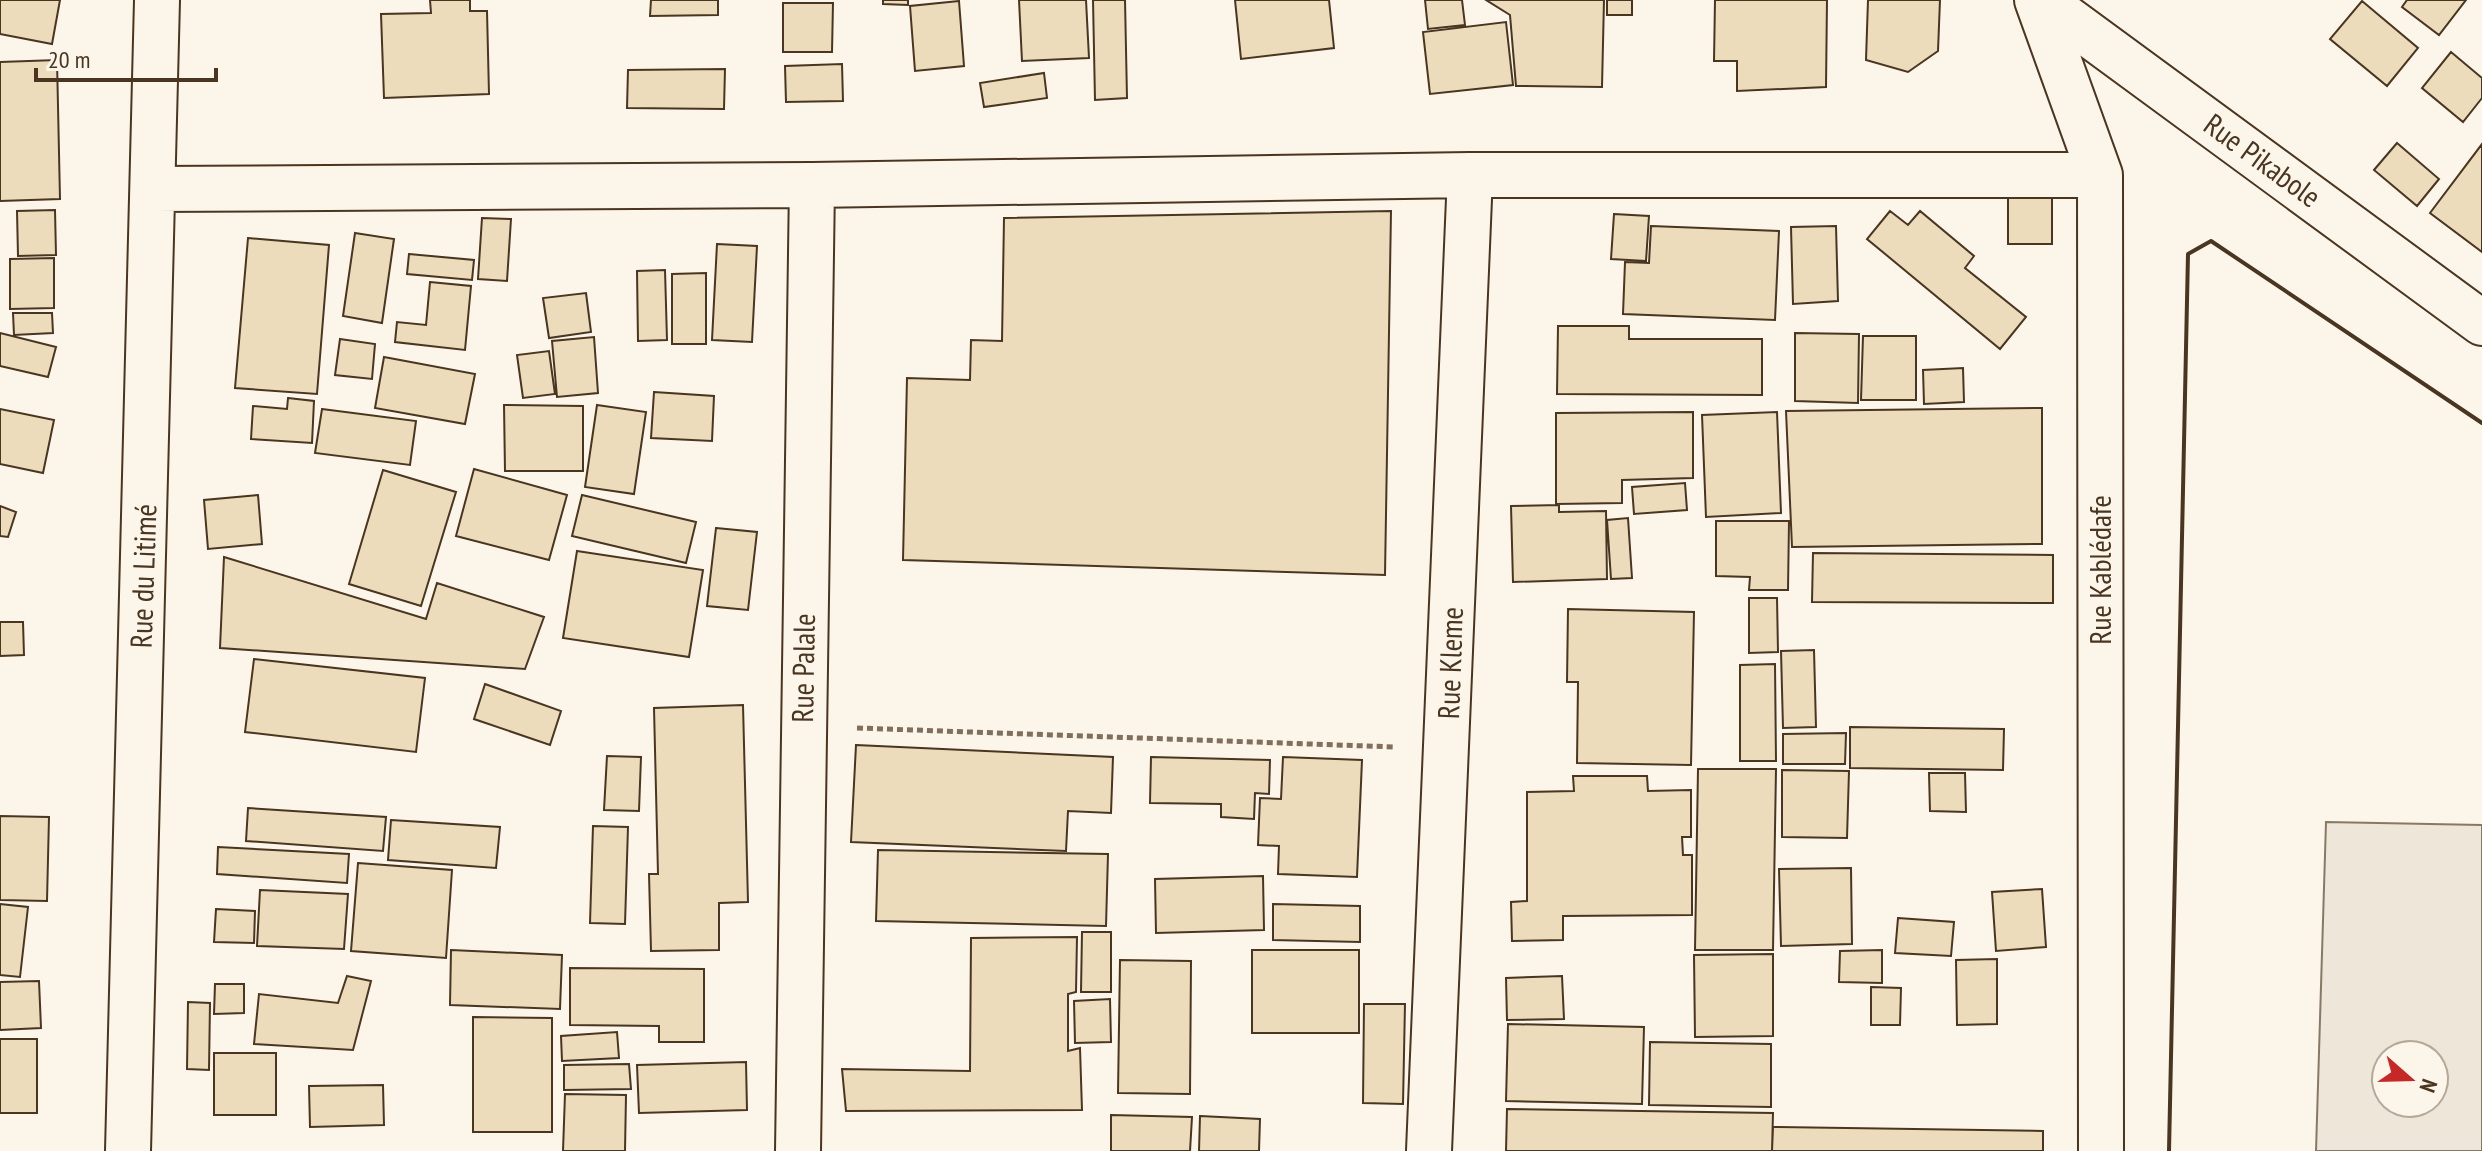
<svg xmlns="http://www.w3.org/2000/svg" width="2482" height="1151" viewBox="0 0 2482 1151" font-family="'PT Sans Narrow',sans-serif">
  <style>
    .green { fill: #ede6d9; stroke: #887966; stroke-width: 2; fill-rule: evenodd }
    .building { fill: #ecdcbc; stroke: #4a3520; stroke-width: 2 }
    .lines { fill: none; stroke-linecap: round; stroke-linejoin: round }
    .street-casing { stroke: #4a3520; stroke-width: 48 }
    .path { stroke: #7f6f5c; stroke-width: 5; stroke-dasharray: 6 4; stroke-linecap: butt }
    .street { stroke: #fbf6e9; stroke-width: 44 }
    .wall { stroke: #4a3520; stroke-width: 4 }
    .labels { text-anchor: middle; stroke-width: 6; stroke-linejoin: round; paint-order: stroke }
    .street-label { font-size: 30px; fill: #4a3520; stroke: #fbf6e9 }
  </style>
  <rect width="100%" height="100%" fill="#fbf6e9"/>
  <path class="green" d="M2326 822 2482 825V1151H2316ZM2386 1055H2434V1103H2386Z"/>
  <path class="building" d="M0 0H60L52 44 0 34Z
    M430 0H470V11H487L489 94 384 98 381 14 431 13Z
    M651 0H718V15L650 16Z
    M883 0H908V5L883 4Z
    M1019 0H1086L1089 58 1022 61Z
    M1093 0H1125L1127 98 1095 100Z
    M1235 0H1329L1334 48 1241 59Z
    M1425 0H1462L1465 25 1428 29Z
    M1486 0H1604L1602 87 1516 86 1510 15Z
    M1607 0H1632V15H1607Z
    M1715 0H1827L1826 87 1737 91V61H1714Z
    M1868 0H1940L1938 51 1908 72 1866 60Z
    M2407 0H2466L2439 35 2402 7Z
    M959 1 964 66 915 71 910 6Z
    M2362 1 2418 48 2387 86 2330 39Z
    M783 3H833L832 52H783Z
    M1506 22 1513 85 1430 94 1423 32Z
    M2451 52 2482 78V98L2463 122 2422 88Z
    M57 60 60 199 0 201V62Z
    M842 64 843 101 786 102 785 66Z
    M725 69 724 109 627 108 628 70Z
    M1044 73 1047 98 984 107 980 83Z
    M2397 143 2439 179 2417 206 2374 170Z
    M2482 144V252L2430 213Z
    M2008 192H2052V244H2008Z
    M55 210 56 255 18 256 17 211Z
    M1391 211 1385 575 903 560 907 378 970 380 971 340 1002 341 1004 218Z
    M1890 211 1908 225 1920 211 1974 256 1965 268 2026 317 2000 349 1867 239Z
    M1614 214 1649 216 1646 261 1611 259Z
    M482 218 511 219 507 281 478 279Z
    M1651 226 1779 231 1775 320 1623 314 1625 262 1649 263Z
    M1836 226 1838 301 1793 304 1791 227Z
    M355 233 394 239 382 323 343 316Z
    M248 238 329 245 317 394 235 388Z
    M717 244 757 246 752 342 712 340Z
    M409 254 474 260 472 280 407 274Z
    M54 258V308L10 309V259Z
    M665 270 667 340 638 341 637 271Z
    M706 273V344H672V274Z
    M430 282 471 286 465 350 395 342 397 322 426 325Z
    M586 293 591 332 549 338 543 298Z
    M13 313H52L53 333 14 335Z
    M1558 326H1629V339H1762V395L1557 394Z
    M0 333 56 347 48 377 0 366Z
    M1795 333 1859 334 1858 403 1795 401Z
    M1863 336H1916V400H1861Z
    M594 337 598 393 557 397 552 341Z
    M340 339 375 344 372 379 335 375Z
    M549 351 555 394 523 398 517 355Z
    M384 357 475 374 465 424 375 408Z
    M1963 368 1964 402 1924 404 1923 370Z
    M654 392 714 396 712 441 651 438Z
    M288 398 314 401 312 443 251 439 253 406 287 409Z
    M504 405 583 406V471H505Z
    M597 405 646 412 634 494 585 487Z
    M2042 408V544L1792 547 1786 411Z
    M0 409 54 420 43 473 0 464Z
    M322 409 416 421 410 465 315 453Z
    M1693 412V478L1622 480V503L1556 504V413Z
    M1777 412 1781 513 1706 517 1702 415Z
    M474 469 567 495 549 560 456 536Z
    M383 470 456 492 421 606 349 584Z
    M1685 483 1687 510 1634 514 1632 487Z
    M258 495 262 544 208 549 204 500Z
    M582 495 696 522 686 563 572 536Z
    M1559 505V512L1606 511 1607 579 1513 582 1511 506Z
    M0 506 16 512 8 537 0 536Z
    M1628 518 1632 578 1611 579 1607 520Z
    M1716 521H1789L1788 590H1749L1750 577 1716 576Z
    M716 528 757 532 748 610 707 606Z
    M577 551 703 570 689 657 563 638Z
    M1813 553 2053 555V603L1812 602Z
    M224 557 426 619 437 583 544 617 525 669 220 648Z
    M1749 598H1777L1778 652 1749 653Z
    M1568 609 1694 612 1691 765 1577 763 1578 682H1567Z
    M0 622H23L24 655 0 656Z
    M1814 650 1816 727 1783 728 1781 651Z
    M254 659 425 678 416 752 245 732Z
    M1775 664 1776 761H1740V665Z
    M485 684 561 711 550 745 474 719Z
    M743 705 748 902 719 903V950L651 951 649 874H658L654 708Z
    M1850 727 2004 729 2003 770 1850 768Z
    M1846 733 1845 764H1783V734Z
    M856 745 1113 757 1111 813 1068 811 1066 851 851 842Z
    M607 756 641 757 639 811 604 810Z
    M1151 757 1270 760 1269 794 1255 793 1254 819 1221 817V804L1150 803Z
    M1283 757 1362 760 1357 877 1278 874 1279 846 1258 845 1260 798 1281 799Z
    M1698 769H1776L1773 950H1695Z
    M1782 770 1849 771 1847 838 1782 837Z
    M1929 773H1965L1966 812 1930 811Z
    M1573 776H1647L1648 791 1691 790V837H1682L1683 855H1692V915L1563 916V940L1512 941 1511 902 1527 901V792L1574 791Z
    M248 808 386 817 383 851 246 841Z
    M0 816 49 817 47 901 0 900Z
    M391 820 500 827 496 868 388 860Z
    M593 826 628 827 625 924 590 923Z
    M218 847 349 854 347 883 217 874Z
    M878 850 1108 854 1106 926 876 921Z
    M358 863 452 870 446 958 351 951Z
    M1851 868 1852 944 1781 946 1779 869Z
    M1263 876 1264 930 1156 933 1155 879Z
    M2042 889 2046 947 1996 951 1992 892Z
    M260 890 348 894 344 949 257 946Z
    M0 904 28 907 20 977 0 975Z
    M1273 904 1360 906V942L1273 940Z
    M216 909 255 911 254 943 214 942Z
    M1898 918 1954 922 1951 956 1895 953Z
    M1082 932H1111V992H1081Z
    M1077 937 1076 992 1068 994V1051L1080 1048 1082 1110 846 1111 842 1069 970 1071 971 938Z
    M451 950 562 955 560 1009 450 1005Z
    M1252 950H1359V1033H1252Z
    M1882 950V983L1839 982 1840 951Z
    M1773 954V1036L1695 1037 1694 955Z
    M1997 959V1024L1957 1025 1956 960Z
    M1120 960 1191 961 1190 1094 1118 1093Z
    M570 968 704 969V1042H659V1026L570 1025Z
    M347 976 371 981 353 1050 254 1044 259 994 338 1003Z
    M1562 976 1564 1019 1507 1020 1506 978Z
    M39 981 41 1028 0 1030V982Z
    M215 984H244V1013L214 1014Z
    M1871 987 1901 988 1900 1025H1871Z
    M1110 999 1111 1042 1075 1043 1074 1001Z
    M188 1002 210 1003 209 1070 187 1069Z
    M1364 1004H1405L1403 1104 1363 1103Z
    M473 1017 552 1018V1132H473Z
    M1508 1024 1644 1027 1642 1104 1506 1101Z
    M617 1032 619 1058 562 1061 561 1036Z
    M0 1039H37V1113H0Z
    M1650 1042 1771 1044V1107L1649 1105Z
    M214 1053H276V1115H214Z
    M746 1062 747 1110 639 1113 637 1065Z
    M629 1064 631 1089 564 1090V1065Z
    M383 1085 384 1125 310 1127 309 1086Z
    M565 1094 626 1095 625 1151H563Z
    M1507 1109 1773 1113 1772 1151H1506Z
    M1111 1115 1192 1117 1190 1151H1111Z
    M1200 1116 1260 1119 1259 1151H1199Z
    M1773 1127 2043 1131V1151H1772Z"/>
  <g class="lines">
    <defs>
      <path id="street" d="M2037 0 2100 175 2101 1151
        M2042 0 2482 323
        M154 189 812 185 1470 175H2100
        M128 1151 157 0
        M798 1151 812 185
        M1429 1151 1470 175"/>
    </defs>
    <use href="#street" class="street-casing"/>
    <path class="path" d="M857 728 1395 747"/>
    <use href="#street" class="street"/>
    <path class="wall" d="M2169 1151 2188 254 2211 241 2482 423"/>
  </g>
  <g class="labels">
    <g class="street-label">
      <text transform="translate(2262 161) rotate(36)" y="10">Rue Pikabole</text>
      <text transform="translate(2101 570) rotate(-90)" y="10">Rue Kablédafe</text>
      <text transform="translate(144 576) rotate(-88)" y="10">Rue du Litimé</text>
      <text transform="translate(1451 663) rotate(-88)" y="10">Rue Kleme</text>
      <text transform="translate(804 668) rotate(-89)" y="10">Rue Palale</text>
    </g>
  </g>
  <g transform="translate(2410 1079) rotate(110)"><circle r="38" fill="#fbf6e9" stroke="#b4a999" stroke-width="2"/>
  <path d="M0-6L14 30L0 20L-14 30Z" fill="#c62828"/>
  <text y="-12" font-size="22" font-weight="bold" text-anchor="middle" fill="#4a3520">N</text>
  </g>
  <path d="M36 68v12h180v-12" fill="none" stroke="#4a3520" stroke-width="4"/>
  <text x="48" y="68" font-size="24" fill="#4a3520" stroke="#fbf6e9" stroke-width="6" paint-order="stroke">20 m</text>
</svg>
